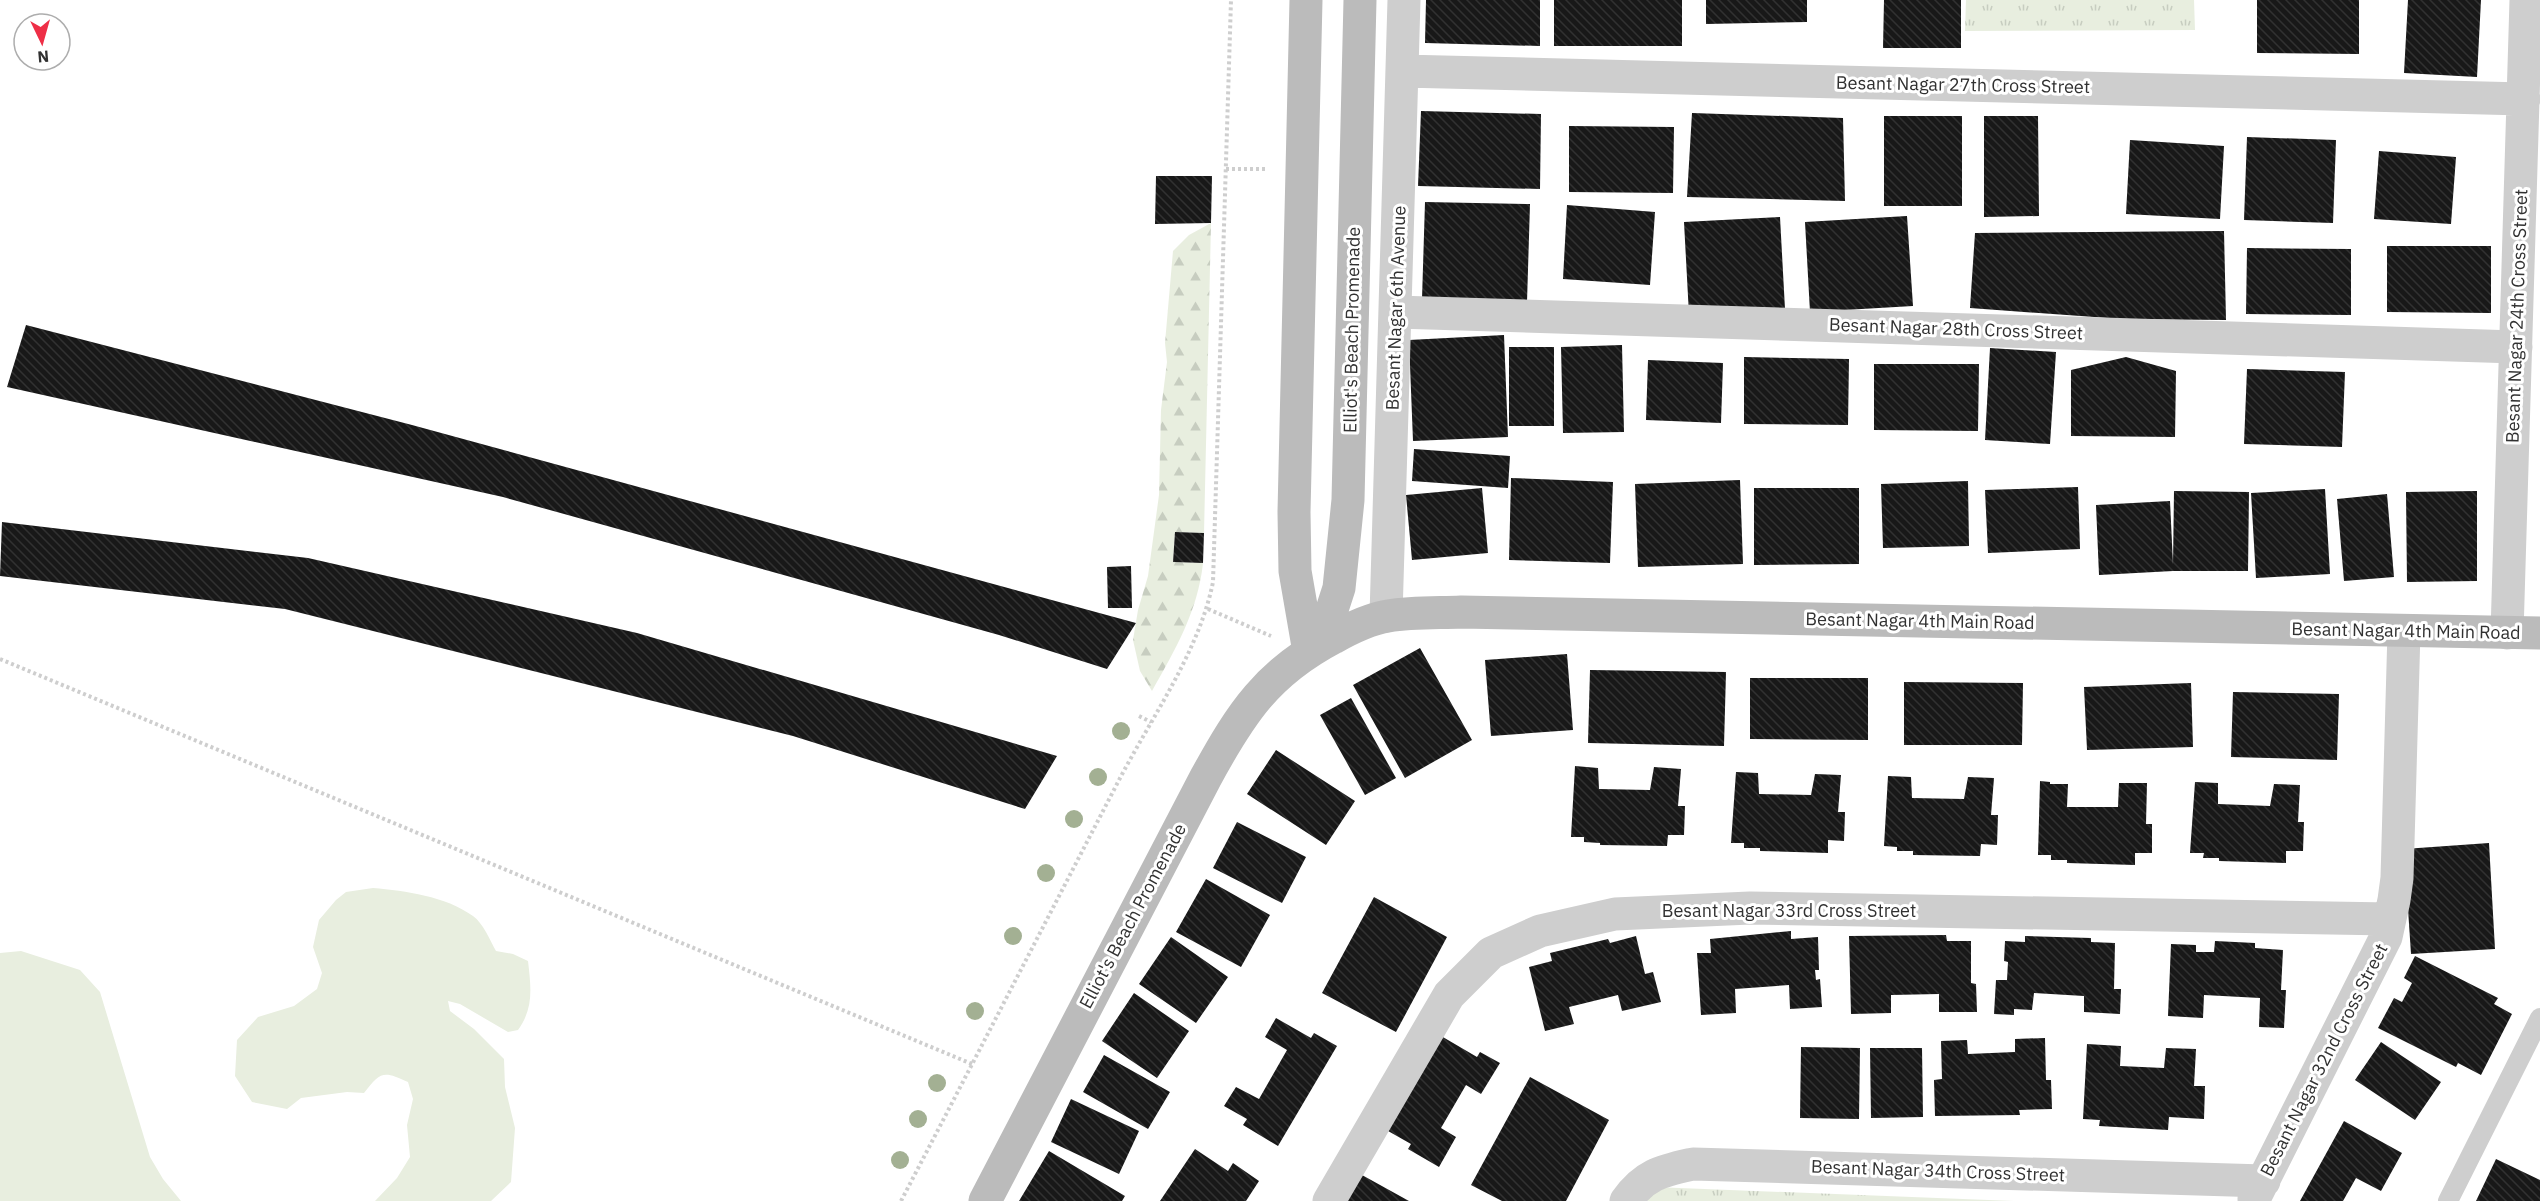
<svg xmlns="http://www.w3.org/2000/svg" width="2540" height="1201" viewBox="0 0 2540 1201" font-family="'IBM Plex Sans',sans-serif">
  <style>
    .grass { fill: #e8eedf }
    .forest { fill: url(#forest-firs) }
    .park { fill: url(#park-tufts) }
    .building { fill: url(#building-back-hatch) }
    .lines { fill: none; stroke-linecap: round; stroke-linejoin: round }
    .path { stroke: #cecece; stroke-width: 4; stroke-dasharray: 3 3; stroke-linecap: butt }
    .lane { stroke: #cecece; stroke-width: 20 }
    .street { stroke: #cecece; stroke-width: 33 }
    .secondary { stroke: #bbb; stroke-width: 33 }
    .tree { fill: #a3b093 }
    .labels { text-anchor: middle; stroke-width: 6; stroke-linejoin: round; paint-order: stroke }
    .street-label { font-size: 18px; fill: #313131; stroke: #fff }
  </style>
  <defs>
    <pattern id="forest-firs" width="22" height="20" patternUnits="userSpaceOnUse" patternTransform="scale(1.5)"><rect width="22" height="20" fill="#e8eedf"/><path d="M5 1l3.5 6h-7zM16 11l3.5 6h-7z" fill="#c7cdc0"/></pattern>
    <pattern id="park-tufts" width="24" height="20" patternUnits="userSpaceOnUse" patternTransform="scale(1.5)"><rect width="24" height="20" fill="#e8eedf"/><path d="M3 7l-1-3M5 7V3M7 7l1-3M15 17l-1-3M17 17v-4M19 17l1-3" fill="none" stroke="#c7cdc0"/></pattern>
    <pattern id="building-back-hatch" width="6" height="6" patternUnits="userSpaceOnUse" patternTransform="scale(1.5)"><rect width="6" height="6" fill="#181818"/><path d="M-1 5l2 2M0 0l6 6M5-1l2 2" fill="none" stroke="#313131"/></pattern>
  </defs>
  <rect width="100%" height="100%" fill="#fff"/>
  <path class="grass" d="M373 888C406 891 445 896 473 916 483 923 490 940 496 951L513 954 528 961C531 987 534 1008 518 1030L508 1032 460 1004 448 1001 450 1011 474 1029 504 1059 505 1087 515 1128 511 1182 491 1201H375L397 1178 410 1157 407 1125 413 1099 408 1082C383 1070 380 1072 364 1093L347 1092 301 1098 287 1109 252 1102 235 1076 237 1040 258 1017 294 1006 317 989 322 973 313 947 319 920 336 900 346 892Z
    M21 951 80 970 100 992 150 1157 163 1179 181 1201H0V953Z"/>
  <path class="forest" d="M1211 223 1204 533 1175 532 1173 562 1203 563C1198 611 1175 650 1152 691L1140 671 1133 640 1138 610 1148 576 1159 495 1161 410 1167 362 1165 343 1173 251 1189 235Z"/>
  <path class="park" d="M1966 0H2194L2195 30 1965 31Z
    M1654 1187 2014 1201H1647Z"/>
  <path class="building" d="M1426 0H1540V46L1425 43Z
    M1554 0H1682V46H1554Z
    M1706 0H1807V22L1706 24Z
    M1884 0H1961V48H1883Z
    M2257 0H2359V54L2257 53Z
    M2408 0H2481L2477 77 2404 73Z
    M1421 111 1541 114 1540 189 1418 186Z
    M1692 113 1843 118 1845 201 1687 197Z
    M1884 116H1962V206H1884Z
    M1984 116H2038L2039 216 1984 217Z
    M1569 126 1674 127 1673 193 1569 192Z
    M2247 137 2336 140 2333 223 2244 220Z
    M2130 140 2224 146 2220 219 2126 214Z
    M2379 151 2456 157 2451 224 2374 219Z
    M1156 176H1212L1211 223 1155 224Z
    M1425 202 1530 204 1527 302 1422 299Z
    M1567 205 1655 212 1650 285 1563 279Z
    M1907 216 1913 306 1810 312 1805 222Z
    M1780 217 1785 309 1689 315 1684 222Z
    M2224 231 2226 320 2122 319 1970 308 1975 233Z
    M2387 246H2491V313L2387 312Z
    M2247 248 2351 249V315L2246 314Z
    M26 325 412 425 1136 623 1107 669 999 635 503 497 7 387Z
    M1504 335 1508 437 1413 441 1409 340Z
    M1622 345 1624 432 1563 433 1561 347Z
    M1509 347H1554V426H1509Z
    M1990 348 2056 352 2050 444 1985 440Z
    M1744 357 1849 359 1848 425 1744 424Z
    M2126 357 2176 371 2175 437 2071 436V370Z
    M1648 360 1723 363 1721 423 1646 420Z
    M1874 364H1979L1978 431 1874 430Z
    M2247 369 2345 372 2342 447 2244 444Z
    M1414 449 1510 456 1508 488 1412 481Z
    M1511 478 1613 482 1610 563 1509 560Z
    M1740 480 1743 564 1638 567 1635 484Z
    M1968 481 1969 546 1883 548 1881 484Z
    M2078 487 2080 549 1988 553 1985 490Z
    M1482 488 1488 553 1412 560 1406 495Z
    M1754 488H1859V564L1754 565Z
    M2325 489 2330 574 2256 578 2251 493Z
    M2174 491 2249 492 2248 571H2173L2099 575 2096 505 2170 501 2173 564Z
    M2477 491V581L2407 582 2406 492Z
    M2387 494 2394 577 2344 581 2337 499Z
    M2 522 308 558 637 633 1057 756 1025 809 793 736 285 609 0 576Z
    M1175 532 1204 533 1203 563 1173 562Z
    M1131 566 1132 608H1108L1107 567Z
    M1420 648 1472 740 1405 778 1353 685Z
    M1567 654 1573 730 1491 736 1485 660Z
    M1590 670 1726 672 1724 746 1588 743Z
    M1750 678H1868V740L1750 739Z
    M1904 682 2023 683 2022 745H1904Z
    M2191 683 2193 747 2087 750 2084 687Z
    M2233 692 2339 694 2337 760 2231 757Z
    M1351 698 1396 778 1365 795 1320 715Z
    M1276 750 1355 801 1326 845 1247 794Z
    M1575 766 1598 768 1599 789 1650 790 1654 767 1681 769 1678 806H1685L1684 835H1668L1667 846 1600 845V843L1584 842V837H1571Z
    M1736 772 1758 773 1759 794 1811 795 1815 774 1841 775 1838 812H1845L1844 841 1828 840V853L1760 851V848H1744V843H1731Z
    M1888 776 1911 777 1912 798 1964 799 1968 777 1994 778 1991 815H1998L1997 845 1981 844 1980 856 1913 855V851H1897V847L1884 846Z
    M2040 781 2050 782V784H2068L2067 807H2118L2119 783H2147L2146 824H2152V853H2135V865L2067 863V860H2051V855H2038Z
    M2195 782 2218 783V804L2270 806 2274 784 2300 785 2298 822H2304L2303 851H2286V863L2219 861V858H2203L2204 853H2190Z
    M1237 822 1306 857 1282 903 1213 868Z
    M2489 843 2495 949 2411 954 2404 849Z
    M1206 879 1270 915 1241 967 1176 932Z
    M1374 897 1447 937 1396 1032 1322 993Z
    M1791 931V939L1818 937 1819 970H1815L1816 980 1820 979 1822 1007 1790 1009 1789 985 1735 989 1736 1013 1701 1015 1697 953H1711L1710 939Z
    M1946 935 1947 941H1971V983L1976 984 1977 1012H1939V994L1891 995V1013L1851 1014 1849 936Z
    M1636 936 1645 974 1653 972 1661 1002 1622 1011 1618 995 1569 1007 1574 1024 1545 1031 1529 967 1552 961 1550 953 1608 939 1610 943Z
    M2025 936 2091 938V942L2115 943 2114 989H2121L2120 1014 2084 1012V996L2034 993 2032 1010 2014 1009V1015L1994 1014 1996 980H2007L2008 962 2004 961 2005 941 2025 942Z
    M1171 937 1228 977 1196 1023 1139 984Z
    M2215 941 2255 943V948L2283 950 2281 990H2286L2284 1028 2259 1027 2260 998 2204 995 2203 1018 2168 1016 2171 944 2196 945V952H2214Z
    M2415 956 2498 998 2494 1004 2512 1014 2481 1075 2458 1063 2456 1067 2378 1028 2394 998 2402 1002 2412 983 2404 978Z
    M1134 993 1189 1031 1157 1078 1102 1041Z
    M1276 1018 1311 1038 1314 1033 1337 1046 1278 1146 1243 1125 1247 1119 1224 1106 1236 1087 1259 1099 1287 1050 1265 1037Z
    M1436 1033 1477 1057 1480 1052 1500 1063 1481 1094 1466 1085 1441 1128 1456 1137 1439 1167 1408 1149 1411 1144 1381 1127Z
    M2045 1038 2046 1080H2051L2052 1109 2019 1110 2020 1115 1935 1116 1934 1080 1942 1079 1941 1041 1967 1040 1968 1054 2015 1052V1039Z
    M2381 1042 2441 1082 2415 1120 2355 1080Z
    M2087 1044 2121 1046 2120 1066 2164 1068 2166 1048 2196 1049 2194 1086H2205L2204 1119 2169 1117 2168 1130 2099 1126 2100 1120 2083 1119Z
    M1801 1047 1860 1048 1859 1119 1800 1118Z
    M1870 1048H1922L1923 1117 1871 1118Z
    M1104 1055 1170 1092 1148 1129 1083 1092Z
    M1530 1077 1609 1120 1566 1201H1502L1471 1185Z
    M1071 1099 1139 1131 1119 1174 1051 1142Z
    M2344 1121 2402 1153 2381 1191 2356 1178 2343 1201H2300Z
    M1195 1149 1228 1171 1233 1163 1259 1181 1246 1201H1160Z
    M1049 1151 1125 1196 1122 1201H1019Z
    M2496 1159 2540 1180V1201H2476Z
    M1362 1175 1409 1201H1347Z"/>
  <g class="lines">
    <path class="path" d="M1226 169H1268
      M1208 609 1271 636
      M0 659 972 1064
      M1139 716 1151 722
      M901 1201C974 1061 1046 921 1118 782 1151 718 1199 652 1213 582L1231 0"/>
    <path class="lane" d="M2448 1201 2540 1018"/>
    <path class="street" d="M1402 71 2524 99
      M1396 312 2516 347
      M1386 616 1404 0
      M2507 633 2526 0
      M2254 1199 2386 937 2394 900 2397 878 2404 631
      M1329 1201 1449 995 1491 953 1540 931 1615 914 1750 908 2390 919
      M1626 1201C1645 1174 1662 1171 1693 1164L2264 1181"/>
    <path class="secondary" d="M1306 0 1294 512 1295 571 1309 652
      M1310 651 1327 625 1339 588 1348 500 1360 0
      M985 1201 1206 777C1241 713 1267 673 1333 638 1349 629 1370 619 1388 616 1412 612 1437 613 1461 612L2540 633"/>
  </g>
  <g class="tree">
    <circle cx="1121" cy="731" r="9"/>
    <circle cx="1098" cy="777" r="9"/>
    <circle cx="1074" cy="819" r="9"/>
    <circle cx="1046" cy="873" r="9"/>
    <circle cx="1013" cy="936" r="9"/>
    <circle cx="975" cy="1011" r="9"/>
    <circle cx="937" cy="1083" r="9"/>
    <circle cx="918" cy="1119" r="9"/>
    <circle cx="900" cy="1160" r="9"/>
  </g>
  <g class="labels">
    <g class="street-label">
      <text transform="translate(1963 85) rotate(1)" y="6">Besant Nagar 27th Cross Street</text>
      <text transform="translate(1396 308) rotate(-88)" y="6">Besant Nagar 6th Avenue</text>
      <text transform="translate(2517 316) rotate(-88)" y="6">Besant Nagar 24th Cross Street</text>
      <text transform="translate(1956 329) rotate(2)" y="6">Besant Nagar 28th Cross Street</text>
      <text transform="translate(1352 330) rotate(-89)" y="6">Elliot's Beach Promenade</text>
      <text transform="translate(1920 621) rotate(1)" y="6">Besant Nagar 4th Main Road</text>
      <text transform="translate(2406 631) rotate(1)" y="6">Besant Nagar 4th Main Road</text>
      <text x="1789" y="917">Besant Nagar 33rd Cross Street</text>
      <text transform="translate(1133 916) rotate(-62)" y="6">Elliot's Beach Promenade</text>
      <text transform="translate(2324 1060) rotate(-63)" y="6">Besant Nagar 32nd Cross Street</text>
      <text transform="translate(1938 1171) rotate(2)" y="6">Besant Nagar 34th Cross Street</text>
    </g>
  </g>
  <g transform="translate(42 42) rotate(175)"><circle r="28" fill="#ffffff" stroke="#adadad" stroke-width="1.5"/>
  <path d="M0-4.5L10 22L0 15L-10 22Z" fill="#ee2e46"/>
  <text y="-9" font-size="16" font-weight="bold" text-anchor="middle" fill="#313131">N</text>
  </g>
</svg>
